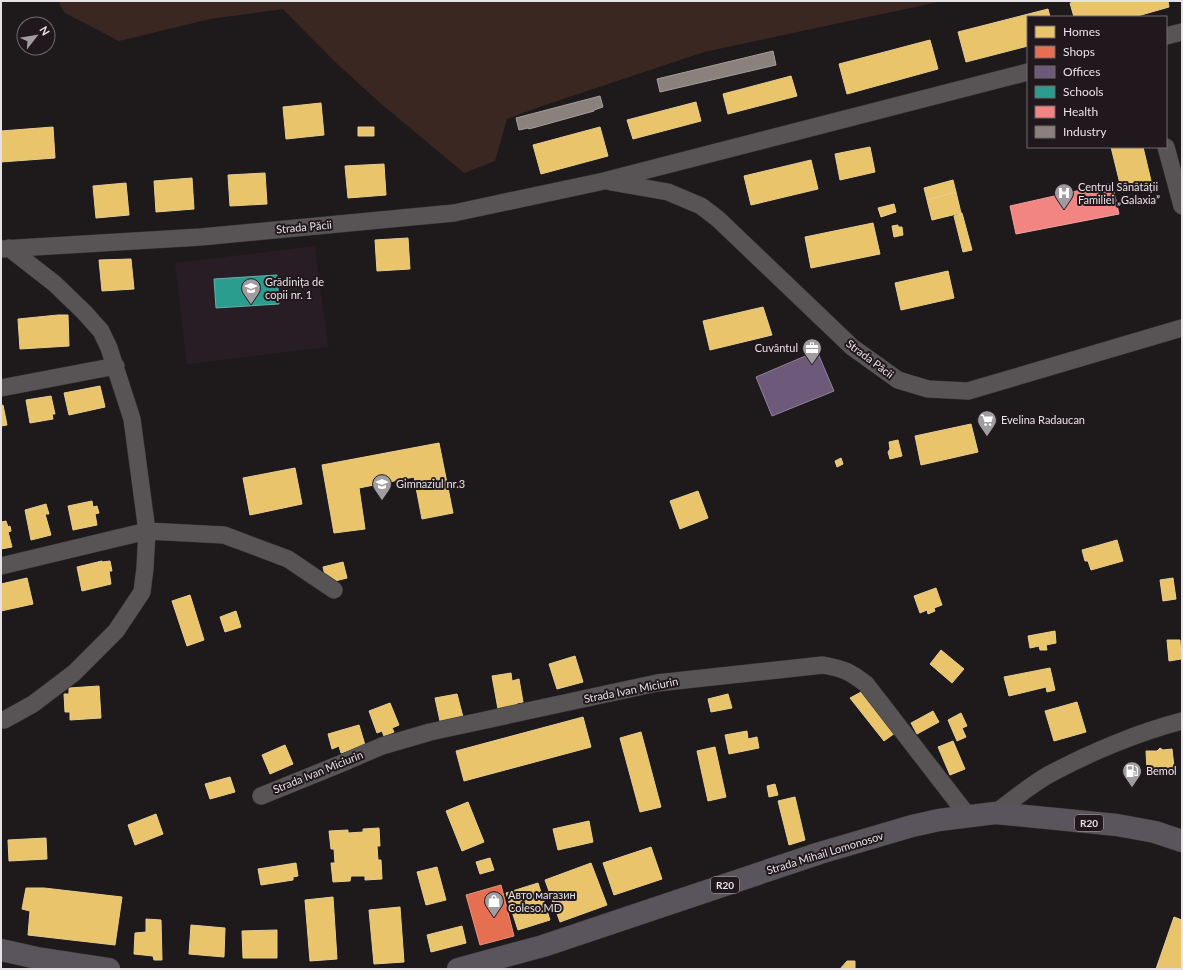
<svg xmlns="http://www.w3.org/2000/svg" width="1183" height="970" viewBox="0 0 1183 970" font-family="Lato,sans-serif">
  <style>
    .built { fill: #281d24 }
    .green { fill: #3b2722 }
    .homes { fill: #e9c46a; stroke: #e8cd8f }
    .shops { fill: #e76f51; stroke: #e7927d }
    .offices { fill: #6d597a; stroke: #92829a }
    .schools { fill: #2a9d8f; stroke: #63b2a9 }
    .health { fill: #f28482; stroke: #efa0a0 }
    .industry { fill: #8a817c; stroke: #a69e9c }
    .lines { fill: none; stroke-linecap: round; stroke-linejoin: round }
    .minor-casing { stroke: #383536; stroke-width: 18 }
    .major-casing { stroke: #383536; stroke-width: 23 }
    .minor { stroke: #585456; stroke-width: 17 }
    .major { stroke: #5a555c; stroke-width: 22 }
    .labels { text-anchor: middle; stroke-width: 4; stroke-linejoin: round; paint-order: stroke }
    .shield { fill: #20181d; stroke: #aba5a9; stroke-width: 1 }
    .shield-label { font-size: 10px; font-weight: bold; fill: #e7e2e5 }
    .poi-label { font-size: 11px; fill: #e7e2e5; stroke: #20181d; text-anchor: start }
    .street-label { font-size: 11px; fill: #e7e2e5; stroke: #20181d }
  </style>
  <rect width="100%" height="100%" fill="#1e1a1c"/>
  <path class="built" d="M315 246 328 347 187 364 175 263Z"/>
  <path class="green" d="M58 1H943L704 52 539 107 507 119 495 161 464 173 379 102 334 61 283 9 210 19 119 41 65 13Z"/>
  <path class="homes" d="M1078 1H1168L1169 7 1134 17H1074L1070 3Z
    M1048 9 1050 17H1028V46L966 62 958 32Z
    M930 40 938 69 847 94 839 64Z
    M791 76 797 96 728 114 723 94Z
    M696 102 701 121 633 139 627 120Z
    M321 103 324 135 286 139 283 107Z
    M53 127 55 158 1 162V131Z
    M358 127H374V136H358Z
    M600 127 608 156 541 174 533 145Z
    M870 147 875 172 840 180 835 154Z
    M1111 147H1143L1152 185 1122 192Z
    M811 160 818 189 751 205 744 176Z
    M384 164 386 195 348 198 345 166Z
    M265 173 267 204 230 206 228 175Z
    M192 178 194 209 156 212 154 181Z
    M953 180 956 192 927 200 924 188Z
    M126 183 129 215 96 218 93 186Z
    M956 192 961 213 932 220 927 200Z
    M894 204 896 212 881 217 878 208Z
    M962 213 972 250 963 252 954 216Z
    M873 223 880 254 811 268 805 237Z
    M898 225V227H902L903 235 894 237 892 226Z
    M408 238 410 269 377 271 375 240Z
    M131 259 134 289 102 291 99 260Z
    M948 271 954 298 901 310 895 283Z
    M763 307 772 335 710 350 703 321Z
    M58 315H68L69 346 20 349 18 319Z
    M100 386 105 407 69 415 64 393Z
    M51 396 55 414H52L53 419 30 423 26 400Z
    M3 405 7 425 1 426V406Z
    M971 424 978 452 921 465 915 436Z
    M898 440 902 456 890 459 888 452 890 449 889 442Z
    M439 443 453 513 422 519 414 477 359 488 365 529 334 533 322 465Z
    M841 458 843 464 837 467 835 461Z
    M295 468 302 504 250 515 243 478Z
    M698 491 708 518 680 529 670 501Z
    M92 501 93 507 97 506 99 513 95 514 97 525 73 530 68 506Z
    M46 504 49 514H45L51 535 31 540 25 510Z
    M6 521 8 527 10 526 11 531 8 532 12 547 1 549V522Z
    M1117 540 1123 561 1091 570 1088 561H1085L1082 550Z
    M102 561V562L110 561 112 571H109L111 584 82 591 77 567Z
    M343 562 347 578 327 583 323 567Z
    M27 578 33 604 1 611V584Z
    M1173 578 1176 599 1163 601 1160 580Z
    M936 588 942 605 934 608 935 611 928 614 927 610 920 613 914 596Z
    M190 595 204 640 187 646 172 601Z
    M236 611 241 627 225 632 220 617Z
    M1055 631 1056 643 1046 645 1047 650H1040L1039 646 1030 648 1028 636Z
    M1167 640H1180L1181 659 1169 661Z
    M941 650 964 669 952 683 930 664Z
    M575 656 583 682 557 689 549 664Z
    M1050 668 1055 690 1047 692 1046 687 1009 696 1004 677Z
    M511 673 512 681 519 679 523 702 517 703V706L498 709 492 676Z
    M99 686 101 718 70 720V712H65L64 694H69V688Z
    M863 691 895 733 884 741 850 698Z
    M457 694 463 717 440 721 435 698Z
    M728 694 732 708 711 712 708 699Z
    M1077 702 1086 732 1054 741 1045 711Z
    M390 703 399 725 392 728 394 732 384 736 382 731 377 733 369 711Z
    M933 711 939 722 917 734 911 723Z
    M961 713 967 726 962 728 966 737 957 741 948 720Z
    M583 717 591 747 464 781 456 751Z
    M359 725 365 745 341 753 339 746 332 749 328 734Z
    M747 731 748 739 757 737 759 748 729 754 725 735Z
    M641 732 661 807 640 812 620 738Z
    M953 741 965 769 950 775 938 747Z
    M285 745 293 764 270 774 262 755Z
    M715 747 726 797 708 801 697 751Z
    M1160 748 1163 750 1172 749 1174 767 1147 769 1146 751H1157Z
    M230 777 235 792 210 799 205 784Z
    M775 784 778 795 769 797 767 786Z
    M795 797 805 840 789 845 778 801Z
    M468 802 484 842 462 851 446 811Z
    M156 814 163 834 135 845 128 825Z
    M589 821 593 842 558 850 553 829Z
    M379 828 380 846H377L378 860H381L382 879 365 880V876H351L350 881 333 882 331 863H335L334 849H331L329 831 348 830V833L363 832V829Z
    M46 838 47 859 9 861 8 840Z
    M651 847 662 879 614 895 603 863Z
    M490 858 494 870 480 874 476 862Z
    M296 863 298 876 293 877V880L261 885 258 869Z
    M591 863 607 905 560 922 545 880Z
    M437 867 446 900 426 905 417 872Z
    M538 883 550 920 518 930 506 893Z
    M26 888H44L122 897 115 945 28 935 30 911 22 909Z
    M333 897 337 959 310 961 305 900Z
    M400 907 404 962 374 964 369 910Z
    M1174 917 1182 920V969H1156Z
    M146 919 161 920 162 960H154L153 956 134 954 135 933 146 932Z
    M191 925 225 928 224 957 189 954Z
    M462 926 466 943 431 952 427 935Z
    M277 930V958H243L242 931Z
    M847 961H855V969H840Z"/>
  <path class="shops" d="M501 885 514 936 480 945 466 895Z"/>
  <path class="offices" d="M817 351 834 391 772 416 756 377Z"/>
  <path class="schools" d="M277 275 279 304 216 308 214 279Z"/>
  <path class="health" d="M1112 183 1119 214 1016 234 1010 206Z"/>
  <path class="industry" d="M773 51 776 65 660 92 657 79Z
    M600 96 603 107 594 110V111L529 129 528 128 519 130 516 118Z"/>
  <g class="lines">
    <defs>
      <path id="minor" d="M1166 36 1182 32
        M1166 147 1182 206
        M611 182 668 192 701 206 718 219 852 347 898 380 928 389 968 391 1182 328
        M1 249 201 237 454 213 604 181 1028 72
        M1 388 116 366
        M1 566 147 531 224 535 288 559 334 590
        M4 720 33 704 74 673 116 631 142 592 145 568 147 531 132 419 109 348 101 331 84 312 55 284 9 248
        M261 796 340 764 382 746 430 732 657 683 823 665C844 669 849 671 866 684L968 816
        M995 813C1013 800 1030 785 1050 774 1089 753 1139 732 1182 721"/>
      <path id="major" d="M1 950 37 958 109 969
        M458 969 543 946 820 853 912 826 939 820 995 813 1117 825 1155 832 1182 841"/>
    </defs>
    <use href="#minor" class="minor-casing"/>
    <use href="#major" class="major-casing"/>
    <use href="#minor" class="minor"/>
    <use href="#major" class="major"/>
  </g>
  <defs>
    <symbol id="hospital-pin" viewBox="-11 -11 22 30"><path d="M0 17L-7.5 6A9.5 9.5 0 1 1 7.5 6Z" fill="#a19c9f" stroke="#20181d"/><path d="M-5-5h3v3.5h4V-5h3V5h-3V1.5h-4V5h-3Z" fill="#fff"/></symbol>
    <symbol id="school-pin" viewBox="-11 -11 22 30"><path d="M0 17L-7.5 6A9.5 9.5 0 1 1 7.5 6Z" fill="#a19c9f" stroke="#20181d"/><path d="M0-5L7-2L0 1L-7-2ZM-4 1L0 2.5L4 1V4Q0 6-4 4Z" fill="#fff"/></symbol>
    <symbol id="office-pin" viewBox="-11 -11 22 30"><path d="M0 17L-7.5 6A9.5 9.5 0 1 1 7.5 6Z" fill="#a19c9f" stroke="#20181d"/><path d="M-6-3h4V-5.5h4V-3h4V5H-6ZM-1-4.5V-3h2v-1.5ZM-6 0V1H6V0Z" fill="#fff"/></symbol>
    <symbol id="supermarket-pin" viewBox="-11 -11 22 30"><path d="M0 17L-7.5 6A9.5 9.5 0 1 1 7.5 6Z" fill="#a19c9f" stroke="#20181d"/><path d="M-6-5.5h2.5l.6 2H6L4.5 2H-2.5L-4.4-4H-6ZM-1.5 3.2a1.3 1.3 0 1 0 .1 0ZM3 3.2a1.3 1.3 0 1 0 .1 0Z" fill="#fff"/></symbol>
    <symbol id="fuel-pin" viewBox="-11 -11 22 30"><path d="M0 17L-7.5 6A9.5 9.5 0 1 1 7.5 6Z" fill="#a19c9f" stroke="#20181d"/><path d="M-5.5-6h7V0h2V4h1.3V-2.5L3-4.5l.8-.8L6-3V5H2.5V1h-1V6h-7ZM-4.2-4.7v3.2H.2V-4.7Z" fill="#fff"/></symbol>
    <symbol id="shop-pin" viewBox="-11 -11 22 30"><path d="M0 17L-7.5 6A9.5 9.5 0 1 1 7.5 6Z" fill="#a19c9f" stroke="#20181d"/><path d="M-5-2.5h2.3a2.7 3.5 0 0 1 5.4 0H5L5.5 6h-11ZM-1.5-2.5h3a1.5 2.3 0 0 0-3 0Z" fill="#fff"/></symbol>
  </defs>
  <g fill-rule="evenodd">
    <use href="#hospital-pin" x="1053" y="182" width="22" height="30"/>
    <use href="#school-pin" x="240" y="277" width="22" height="30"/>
    <use href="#office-pin" x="801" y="337" width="22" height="30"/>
    <use href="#supermarket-pin" x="976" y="409" width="22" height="30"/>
    <use href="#school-pin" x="371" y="473" width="22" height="30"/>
    <use href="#fuel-pin" x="1121" y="760" width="22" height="30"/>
    <use href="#shop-pin" x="483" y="890" width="22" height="30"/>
  </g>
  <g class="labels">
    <g class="shield">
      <rect x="1075" y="815" width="28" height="16" rx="3"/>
      <rect x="711" y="877" width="28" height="16" rx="3"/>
    </g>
    <g class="shield-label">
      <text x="1089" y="827">R20</text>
      <text x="725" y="889">R20</text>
    </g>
    <g class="poi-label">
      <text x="1078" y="191">Centrul Sănătății<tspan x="1078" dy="13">Familiei „Galaxia”</tspan></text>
      <text x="265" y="286">Grădinița de<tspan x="265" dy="13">copii nr. 1</tspan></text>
      <text x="798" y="352" text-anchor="end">Cuvântul</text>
      <text x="1001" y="424">Evelina Radaucan</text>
      <text x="396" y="488">Gimnaziul nr.3</text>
      <text x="1146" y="775">Bemol</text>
      <text x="508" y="899">Авто магазин<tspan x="508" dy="13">Coleso.MD</tspan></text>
    </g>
    <g class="street-label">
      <text transform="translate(304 227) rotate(-5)" y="4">Strada Păcii</text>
      <text transform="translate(870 359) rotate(37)" y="4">Strada Păcii</text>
      <text transform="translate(631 690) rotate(-11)" y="4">Strada Ivan Miciurin</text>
      <text transform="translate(318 772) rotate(-22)" y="4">Strada Ivan Miciurin</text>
      <text transform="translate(825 853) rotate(-17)" y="4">Strada Mihail Lomonosov</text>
    </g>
  </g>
  <rect width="1183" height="970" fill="none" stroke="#e7e2e5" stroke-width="4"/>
  <rect x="1027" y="16" width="140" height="132" fill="#20181d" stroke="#70696d"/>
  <rect x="1035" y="26" width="20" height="12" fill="#e9c46a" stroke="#70696d"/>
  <text x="1063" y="36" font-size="12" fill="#e7e2e5">Homes</text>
  <rect x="1035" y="46" width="20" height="12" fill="#e76f51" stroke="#70696d"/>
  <text x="1063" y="56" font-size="12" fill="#e7e2e5">Shops</text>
  <rect x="1035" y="66" width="20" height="12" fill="#6d597a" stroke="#70696d"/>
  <text x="1063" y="76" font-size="12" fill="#e7e2e5">Offices</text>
  <rect x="1035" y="86" width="20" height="12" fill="#2a9d8f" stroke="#70696d"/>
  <text x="1063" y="96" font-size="12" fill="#e7e2e5">Schools</text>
  <rect x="1035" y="106" width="20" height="12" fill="#f28482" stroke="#70696d"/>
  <text x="1063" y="116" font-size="12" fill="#e7e2e5">Health</text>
  <rect x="1035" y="126" width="20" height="12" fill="#8a817c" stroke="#70696d"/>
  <text x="1063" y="136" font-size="12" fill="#e7e2e5">Industry</text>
  <g transform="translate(36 36) rotate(59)"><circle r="19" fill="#20181d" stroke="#70696d"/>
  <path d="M0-3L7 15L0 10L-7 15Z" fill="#a19c9f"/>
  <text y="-6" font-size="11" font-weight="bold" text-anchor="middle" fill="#e7e2e5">N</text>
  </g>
</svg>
